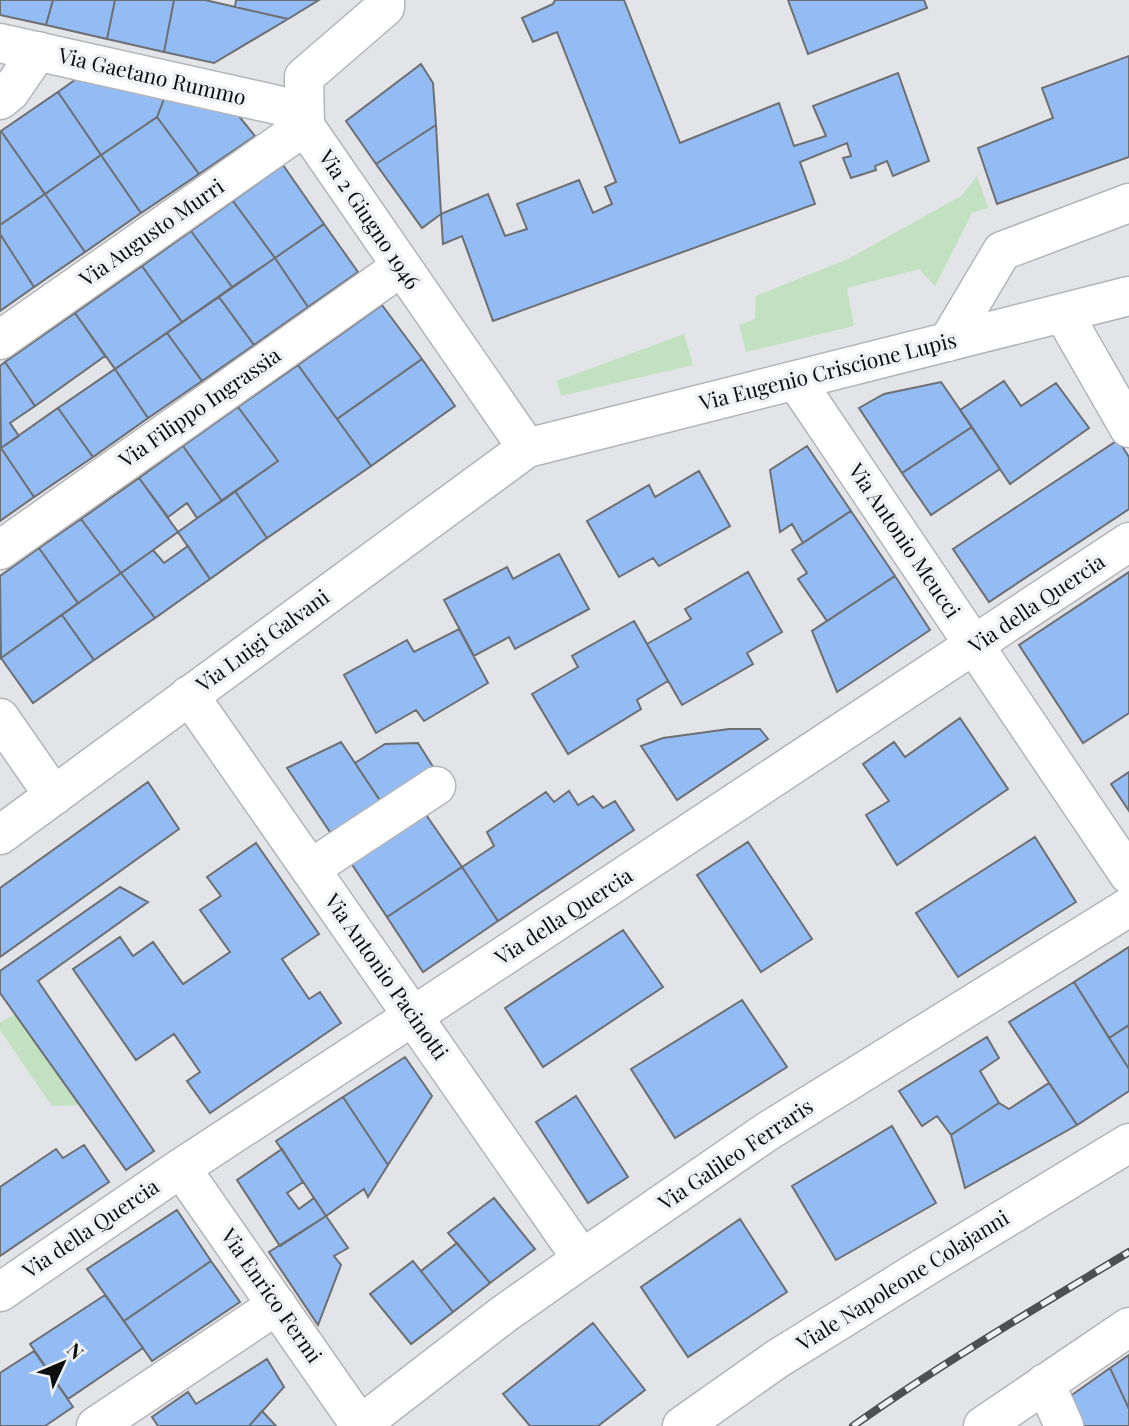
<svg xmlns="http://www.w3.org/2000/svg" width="1129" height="1426" viewBox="0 0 1129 1426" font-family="'Playfair Display',serif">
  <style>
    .green { fill: #c1e1c0 }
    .building { fill: #93bcf5; stroke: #6d6f72; stroke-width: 2 }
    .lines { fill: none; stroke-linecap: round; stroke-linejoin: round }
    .minor-casing { stroke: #b3b5b8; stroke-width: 41 }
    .minor { stroke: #fff; stroke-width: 38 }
    .rail-casing { stroke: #4e4f50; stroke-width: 8 }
    .rail { stroke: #eff1f4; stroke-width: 5; stroke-dasharray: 16; stroke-linecap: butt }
    .labels { text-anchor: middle; stroke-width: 7; stroke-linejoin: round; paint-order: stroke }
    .street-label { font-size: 21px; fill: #0c0d0e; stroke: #eff1f4 }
  </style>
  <rect width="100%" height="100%" fill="#e2e4e7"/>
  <path class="green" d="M977 176 988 208 972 213 935 286 919 269 847 288 854 326 746 352 739 325 755 319 756 296 848 259 961 196Z
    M684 334 693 365 561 396 557 381Z
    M15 1014 80 1105 52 1106 0 1030V1023Z"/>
  <path class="building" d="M0 0H53L46 25 0 15Z
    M53 0H115L107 39 46 25Z
    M115 0H174L164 52 107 39Z
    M174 0H205L288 19 214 63 164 52Z
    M236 0H319L288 19 235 7Z
    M555 0H624L680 143 779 103 794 146 826 136 813 106 898 73 929 161 893 176 887 161 875 166 876 170 851 178 843 158 851 156 847 143 800 162 815 204 493 321 462 236 443 244 441 214 488 194 505 236 527 229 517 204 579 180 593 213 612 204 605 187 616 182 557 32 533 42 522 18 553 4Z
    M788 0H924L927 8 808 54Z
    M1129 56V157L997 204 978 148 1053 118 1042 88Z
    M421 64 433 83 436 125 376 164 346 121Z
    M76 79 164 99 157 117 101 155 58 92Z
    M58 92 101 155 45 194 1 131Z
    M164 99 238 115 255 136 199 174 157 117Z
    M157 117 199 174 141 213 101 155Z
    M436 125 441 214 422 228 376 164Z
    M1 131 45 194 0 225V132Z
    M101 155 141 213 85 252 45 194Z
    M283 165 324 224 275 258 233 201Z
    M45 194 85 252 34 287 0 234V225Z
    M233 201 275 258 232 287 191 231Z
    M324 224 358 272 308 307 275 258Z
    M191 231 232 287 182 322 142 266Z
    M0 234 34 287 0 311Z
    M275 258 308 307 254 345 219 297Z
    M142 266 182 322 115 369 75 313Z
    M219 297 254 345 202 381 167 333Z
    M382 305 422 359 337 419 298 365Z
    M75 313 105 356 35 406 5 362Z
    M167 333 202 381 148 418 115 369Z
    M422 359 455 406 371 466 337 419Z
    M5 362 35 406 10 423 19 436 1 448 0 366Z
    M298 365 371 466 267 538 235 491 278 461 238 407Z
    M115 369 148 418 93 457 58 408Z
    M1004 381 1021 406 1056 383 1089 428 1010 484 960 410Z
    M941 382 972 427 902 473 859 408 884 394Z
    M238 407 278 461 222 501 183 446Z
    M58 408 93 457 34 497 1 448Z
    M972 427 1000 469 931 515 902 473Z
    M1118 440 1129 457V509L989 602 953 549Z
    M183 446 222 501 197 518 187 503 168 517 139 478Z
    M807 446 851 511 803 543 792 524 780 532 770 470Z
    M1 448 34 497 0 521V449Z
    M699 471 730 526 659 566 653 558 619 577 587 521 649 485 655 497Z
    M139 478 178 532 121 573 81 519Z
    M235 491 267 538 210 579 178 532Z
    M851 511 895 576 827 621 798 579 807 573 792 550Z
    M81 519 121 573 78 603 39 548Z
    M188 546 210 579 155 618 121 573 153 550 164 563Z
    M39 548 78 603 1 658 0 576Z
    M559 554 589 609 515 649 509 637 474 656 444 600 507 567 513 579Z
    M748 572 782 632 747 653 753 664 682 705 647 644 691 619 685 609Z
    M1129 572V713L1083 743 1019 645Z
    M121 573 155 618 94 660 62 615Z
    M895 576 930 630 837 692 812 631Z
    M62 615 94 660 33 703 1 658Z
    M634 621 668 681 637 700 641 709 568 754 532 694 578 667 572 656Z
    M459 629 488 683 424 721 416 710 376 733 344 675 407 640 414 652Z
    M960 718 1008 789 897 865 866 815 889 801 863 764 894 742 905 757Z
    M729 729H760L768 739 677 800 641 746 663 738Z
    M341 742 385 808 336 841 287 768Z
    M418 743 437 773 385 808 355 763 385 744Z
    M1129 772V811L1111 784Z
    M148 782 179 829 0 957V888Z
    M569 791 578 805 593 796 603 808 615 801 634 830 498 921 462 867 494 846 487 832 546 792 554 802Z
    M422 809 462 867 387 917 347 857Z
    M1035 837 1076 902 958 977 916 913Z
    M748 842 812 939 761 972 697 875Z
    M256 843 319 934 282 959 309 999 320 992 341 1023 210 1113 187 1081 200 1072 174 1034 136 1060 73 969 120 937 133 956 153 942 183 984 230 952 200 910 221 896 207 877Z
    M462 867 498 921 423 972 387 917Z
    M120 887 148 902 38 981 154 1151 126 1170 0 993V971Z
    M623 930 663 987 543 1067 505 1008Z
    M1129 947V1025L1109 1038 1074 982Z
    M1074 982 1129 1069V1091L1077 1125 1009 1022Z
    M742 1000 787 1067 675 1138 631 1069Z
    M1129 1025V1069L1109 1038Z
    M987 1037 999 1058 980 1071 999 1103 951 1135 937 1116 922 1126 899 1091Z
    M405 1057 432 1096 388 1165 343 1097Z
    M1049 1083 1077 1125 965 1188 951 1135 999 1103 1009 1109Z
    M576 1096 628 1177 588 1203 536 1122Z
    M343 1097 388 1165 368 1197 364 1189 326 1216 276 1141Z
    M892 1126 936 1203 836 1260 792 1186Z
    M84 1145 109 1182 0 1256V1187L56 1149 63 1158Z
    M282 1149 303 1182 287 1193 299 1209 314 1198 326 1216 280 1246 237 1180Z
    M494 1198 535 1249 490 1283 448 1233Z
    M177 1210 211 1261 124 1321 87 1269Z
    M326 1216 348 1248 334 1256 341 1265 318 1325 269 1252Z
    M740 1219 787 1292 688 1357 641 1287Z
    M457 1243 490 1283 453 1312 421 1271Z
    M211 1261 240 1302 152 1361 124 1321Z
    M413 1261 453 1312 411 1344 370 1294Z
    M105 1295 143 1348 68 1399 30 1344Z
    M593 1323 645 1390 598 1426H530L503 1394Z
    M34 1351 73 1407 45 1426H0V1373Z
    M1129 1355V1409L1110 1368Z
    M267 1359 284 1387 249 1426H158L152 1417 188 1392 196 1404Z
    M1110 1368 1129 1409V1426H1082L1069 1397Z
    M262 1411 276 1426H249Z"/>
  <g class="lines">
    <defs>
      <path id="minor" d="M385 0V7L304 77 305 126 527 448
        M0 43 304 111
        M0 100 10 92 38 51
        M1063 313 1129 428
        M0 340 305 126
        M948 342 1002 251 1129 203
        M796 381 1129 875
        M0 550 401 267
        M189 695 582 1259
        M0 718 54 796
        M0 835 527 448 1129 296
        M310 869 436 786
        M181 1168 360 1425
        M0 1292 181 1168 413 1016 1129 542
        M1045 1383 1064 1426
        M96 1426 277 1305
        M359 1426 504 1314 582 1259 768 1131 1129 907
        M682 1426 777 1359 920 1270 1129 1143
        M983 1426 1129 1327"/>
    </defs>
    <use href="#minor" class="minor-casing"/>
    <use href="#minor" class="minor"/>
    <defs>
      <path id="rail" d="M853 1426C942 1363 1036 1308 1129 1252"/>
    </defs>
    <use href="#rail" class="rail-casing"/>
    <use href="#rail" class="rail"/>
  </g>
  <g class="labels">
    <g class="street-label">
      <text transform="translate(152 77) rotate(13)" y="7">Via Gaetano Rummo</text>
      <text transform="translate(369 220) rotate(56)" y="7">Via 2 Giugno 1946</text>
      <text transform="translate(152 233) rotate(-35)" y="7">Via Augusto Murri</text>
      <text transform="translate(828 372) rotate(-14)" y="7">Via Eugenio Criscione Lupis</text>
      <text transform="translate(200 408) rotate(-35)" y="7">Via Filippo Ingrassia</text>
      <text transform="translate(904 541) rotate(56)" y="7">Via Antonio Meucci</text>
      <text transform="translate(1037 604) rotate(-34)" y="7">Via della Quercia</text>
      <text transform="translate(263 641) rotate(-36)" y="7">Via Luigi Galvani</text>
      <text transform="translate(564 917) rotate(-33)" y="7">Via della Quercia</text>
      <text transform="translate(386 977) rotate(55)" y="7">Via Antonio Pacinotti</text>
      <text transform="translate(736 1155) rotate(-34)" y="7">Via Galileo Ferraris</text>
      <text transform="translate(91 1229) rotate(-34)" y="7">Via della Quercia</text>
      <text transform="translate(903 1281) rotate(-32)" y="7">Viale Napoleone Colajanni</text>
      <text transform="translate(271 1296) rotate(55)" y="7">Via Enrico Fermi</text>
    </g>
  </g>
  <g transform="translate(63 1363) rotate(46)" stroke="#eff1f4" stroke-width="5" paint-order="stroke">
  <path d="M0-5L12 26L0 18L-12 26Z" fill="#0c0d0e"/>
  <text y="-10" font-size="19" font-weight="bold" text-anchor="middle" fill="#0c0d0e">N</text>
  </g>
</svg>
